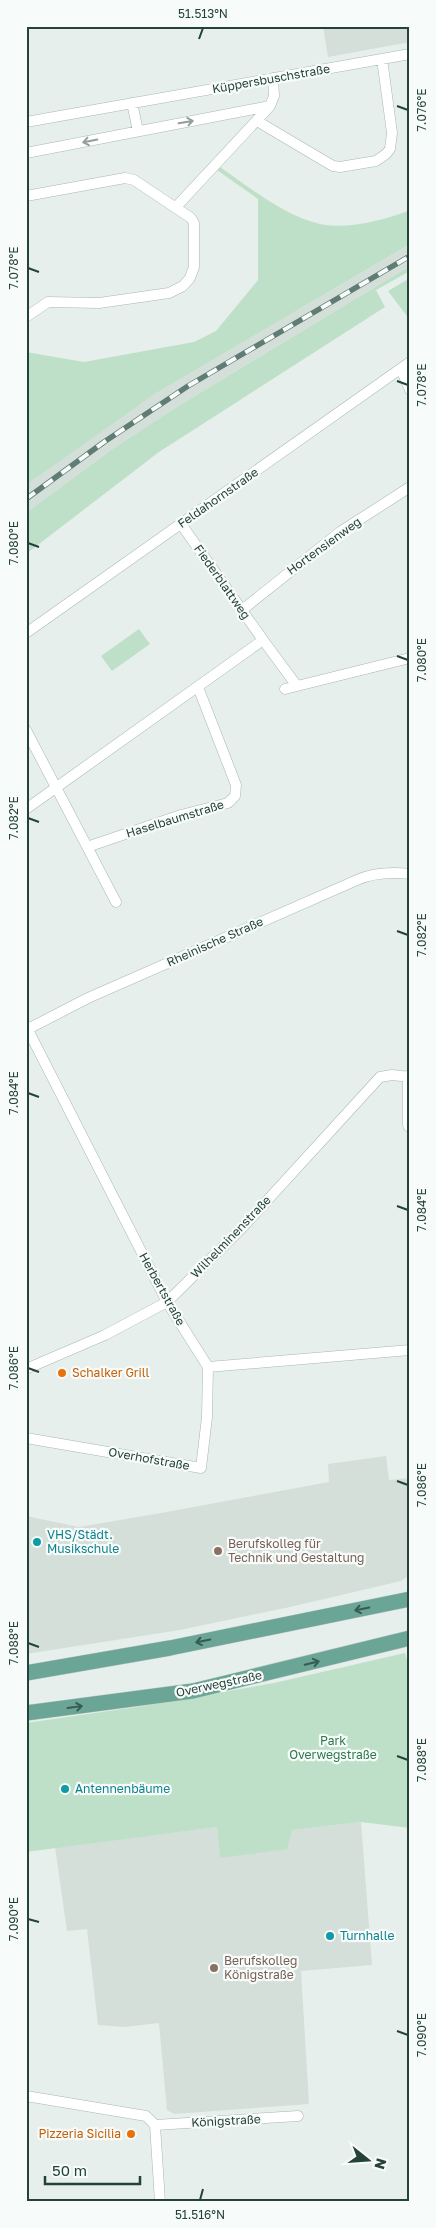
<svg xmlns="http://www.w3.org/2000/svg" width="436" height="2228" viewBox="0 0 436 2228" font-family="'Golos Text',sans-serif">
  <style>
    .built { fill: #d4dfda }
    .green { fill: #bfe0c8 }
    .lines { fill: none; stroke-linecap: round; stroke-linejoin: round }
    .street-casing { stroke: #a8b8b2; stroke-width: 11 }
    .secondary-casing { stroke: #a4bbb3; stroke-width: 15 }
    .primary-casing { stroke: #c2cac8; stroke-width: 16 }
    .street { stroke: #fff; stroke-width: 10 }
    .secondary { stroke: #fff; stroke-width: 14 }
    .primary { stroke: #6aa596; stroke-width: 15 }
    .rail-casing { stroke: #5f7d75; stroke-width: 5.5 }
    .rail { stroke: #f7fbf9; stroke-width: 4; stroke-dasharray: 11; stroke-linecap: butt }
    .oneway { stroke: #92a09c }
    .oneway2 { stroke: #365b51 }
    .ticks { fill: none; stroke: #24423a; stroke-width: 2 }
    .food-dot { fill: #e8710a; stroke: #f7fbf9; stroke-width: 2 }
    .culture-dot { fill: #0f9aa8; stroke: #f7fbf9; stroke-width: 2 }
    .education-dot { fill: #8d6e63; stroke: #f7fbf9; stroke-width: 2 }
    .labels { text-anchor: middle; stroke-width: 4.5; stroke-linejoin: round; paint-order: stroke }
    .street-label { font-size: 12px; fill: #24423a; stroke: #f7fbf9 }
    .food-label { font-size: 12px; fill: #c56008; stroke: #f7fbf9; text-anchor: start }
    .culture-label { font-size: 12px; fill: #0d838f; stroke: #f7fbf9; text-anchor: start }
    .education-label { font-size: 12px; fill: #785e54; stroke: #f7fbf9; text-anchor: start }
    .park-label { font-size: 12px; fill: #2d7a4b; stroke: #f7fbf9 }
    .neatline { fill: none; stroke: #24423a; stroke-width: 2 }
    .ticks-label { font-size: 12px; text-anchor: middle; fill: #24423a }
  </style>
  <rect width="100%" height="100%" fill="#e6efeb"/>
  <path class="built" d="M323 26H410V42L328 57Z
    M410 244V266L175 408 111 450 26 513V485L98 433 155 394Z
    M386 1456 389 1480 410 1478V1575L401 1581 290 1607 180 1630 26 1654V1516L79 1527 161 1513 329 1482 328 1464Z
    M361 1822 372 1965 301 1971 309 2104 174 2114 167 2110 159 2023 125 2027 98 2025 87 1929 67 1931 55 1847 217 1827 221 1858 291 1830Z"/>
  <path class="green" d="M220 167C249 187 284 216 320 224 345 230 386 220 410 210V244L155 394 26 485V352L84 362 194 342 216 331 258 280V199L217 170Z
    M410 266V271L376 290 385 307 159 452 26 554V513L111 450 175 408Z
    M410 278V320L388 291Z
    M139 629 150 644 112 671 101 656Z
    M405 1653 410 1671V1828L361 1822 292 1830 287 1849 220 1858 217 1827 26 1852V1723L143 1706 274 1683Z"/>
  <g class="lines">
    <defs>
      <path id="street" d="M132 103 138 131
        M257 121 333 166 340 167 376 161 386 154 390 149 392 133 382 59
        M26 122 410 54
        M26 153 270 106
        M26 196 125 178 134 180 191 218 194 223V267L190 278 183 286 169 293 99 303 48 302 26 317
        M176 207 270 106 274 96 273 78
        M401 369 410 390
        M181 524 263 640
        M242 610 340 532 410 487
        M26 633 410 362
        M285 689 410 658
        M26 730 116 902
        M26 809 263 640 297 686
        M87 847 181 815 228 803 235 796 236 785 198 687
        M26 1026 167 1302 208 1367 410 1350
        M26 1030 88 998 357 880C373 873 392 872 410 874
        M26 1369 105 1335 167 1302 241 1229 380 1077 392 1075 410 1077
        M26 1438 201 1468 207 1417 208 1367
        M26 2096 146 2116 155 2125 160 2202
        M155 2125 298 2116"/>
      <path id="secondary" d="M410 1077V1125"/>
      <path id="primary" d="M26 1673 170 1648 410 1599
        M26 1713 193 1691 410 1638"/>
    </defs>
    <use href="#street" class="street-casing"/>
    <use href="#secondary" class="secondary-casing"/>
    <use href="#primary" class="primary-casing"/>
    <use href="#street" class="street"/>
    <use href="#secondary" class="secondary"/>
    <use href="#primary" class="primary"/>
    <defs>
      <path id="rail" d="M26 499 104 442 188 386 410 256"/>
    </defs>
    <use href="#rail" class="rail-casing"/>
    <use href="#rail" class="rail"/>
  </g>
  <defs><path id="oneway-shaft" d="M-6 0H5M1.5-3L5.5 0L1.5 3" fill="none" stroke-width="1.6" stroke-linecap="round" stroke-linejoin="round" transform="scale(1.25)"/></defs>
  <g class="oneway">
    <use href="#oneway-shaft" transform="translate(186 122) rotate(-10)"/>
    <use href="#oneway-shaft" transform="translate(90 141) rotate(169)"/>
  </g>
  <g class="oneway2">
    <use href="#oneway-shaft" transform="translate(362 1609) rotate(168)"/>
    <use href="#oneway-shaft" transform="translate(203 1641) rotate(168)"/>
    <use href="#oneway-shaft" transform="translate(312 1663) rotate(-14)"/>
    <use href="#oneway-shaft" transform="translate(75 1707) rotate(-8)"/>
  </g>
  <path class="ticks" d="M199 39 203 28M397 106 408 110M28 268 39 272M397 381 408 385M28 543 39 547M397 656 408 660M28 818 39 822M397 931 408 935M28 1093 39 1097M397 1206 408 1210M28 1368 39 1372M397 1481 408 1485M28 1643 39 1647M397 1756 408 1760M28 1919 39 1922M397 2031 408 2035M200 2200 203 2189"/>
  <g class="food-dot">
    <circle cx="62" cy="1373" r="5"/>
    <circle cx="131" cy="2134" r="5"/>
  </g>
  <g class="culture-dot">
    <circle cx="37" cy="1542" r="5"/>
    <circle cx="65" cy="1789" r="5"/>
    <circle cx="330" cy="1936" r="5"/>
  </g>
  <g class="education-dot">
    <circle cx="218" cy="1551" r="5"/>
    <circle cx="214" cy="1968" r="5"/>
  </g>
  <g class="labels">
    <g class="street-label">
      <text transform="translate(271 79) rotate(-10)" y="4">Küppersbuschstraße</text>
      <text transform="translate(218 498) rotate(-35)" y="4">Feldahornstraße</text>
      <text transform="translate(324 546) rotate(-36)" y="4">Hortensienweg</text>
      <text transform="translate(222 582) rotate(55)" y="4">Fiederblattweg</text>
      <text transform="translate(175 819) rotate(-17)" y="4">Haselbaumstraße</text>
      <text transform="translate(215 942) rotate(-24)" y="4">Rheinische Straße</text>
      <text transform="translate(231 1237) rotate(-46)" y="4">Wilhelminenstraße</text>
      <text transform="translate(162 1289) rotate(61)" y="4">Herbertstraße</text>
      <text transform="translate(149 1459) rotate(10)" y="4">Overhofstraße</text>
      <text transform="translate(219 1684) rotate(-12)" y="4">Overwegstraße</text>
      <text transform="translate(226 2121) rotate(-3)" y="4">Königstraße</text>
    </g>
    <g class="food-label">
      <text x="72" y="1377">Schalker Grill</text>
      <text x="121" y="2138" text-anchor="end">Pizzeria Sicilia</text>
    </g>
    <g class="culture-label">
      <text x="47" y="1539">VHS/Städt.<tspan x="47" dy="14">Musikschule</tspan></text>
      <text x="75" y="1793">Antennenbäume</text>
      <text x="340" y="1940">Turnhalle</text>
    </g>
    <g class="education-label">
      <text x="228" y="1548">Berufskolleg für<tspan x="228" dy="14">Technik und Gestaltung</tspan></text>
      <text x="224" y="1965">Berufskolleg<tspan x="224" dy="14">Königstraße</tspan></text>
    </g>
    <g class="park-label">
      <text x="333" y="1745">Park<tspan x="333" dy="14">Overwegstraße</tspan></text>
    </g>
  </g>
  <rect width="436" height="2228" fill="none" stroke="#f7fbf9" stroke-width="55"/>
  <g transform="translate(368 2160) rotate(107)" stroke="#f7fbf9" stroke-width="4" paint-order="stroke">
  <path d="M0-4L9 19L0 12L-9 19Z" fill="#24423a"/>
  <text y="-8" font-size="14" font-weight="bold" text-anchor="middle" fill="#24423a">N</text>
  </g>
  <path d="M45 2176v8h95v-8" fill="none" stroke="#24423a" stroke-width="2.5"/>
  <text x="52" y="2176" font-size="15" fill="#24423a" stroke="#f7fbf9" stroke-width="4" paint-order="stroke">50 m</text>
  <rect x="28" y="28" width="380" height="2172" class="neatline"/>
  <g class="ticks-label">
    <text x="203" y="18">51.513°N</text>
    <text transform="translate(422 110) rotate(-90)" y="4">7.076°E</text>
    <text transform="translate(14 268) rotate(-90)" y="4">7.078°E</text>
    <text transform="translate(422 385) rotate(-90)" y="4">7.078°E</text>
    <text transform="translate(14 543) rotate(-90)" y="4">7.080°E</text>
    <text transform="translate(422 660) rotate(-90)" y="4">7.080°E</text>
    <text transform="translate(14 818) rotate(-90)" y="4">7.082°E</text>
    <text transform="translate(422 935) rotate(-90)" y="4">7.082°E</text>
    <text transform="translate(14 1093) rotate(-90)" y="4">7.084°E</text>
    <text transform="translate(422 1210) rotate(-90)" y="4">7.084°E</text>
    <text transform="translate(14 1368) rotate(-90)" y="4">7.086°E</text>
    <text transform="translate(422 1485) rotate(-90)" y="4">7.086°E</text>
    <text transform="translate(14 1643) rotate(-90)" y="4">7.088°E</text>
    <text transform="translate(422 1760) rotate(-90)" y="4">7.088°E</text>
    <text transform="translate(14 1919) rotate(-90)" y="4">7.090°E</text>
    <text transform="translate(422 2035) rotate(-90)" y="4">7.090°E</text>
    <text x="200" y="2219">51.516°N</text>
  </g>
</svg>
